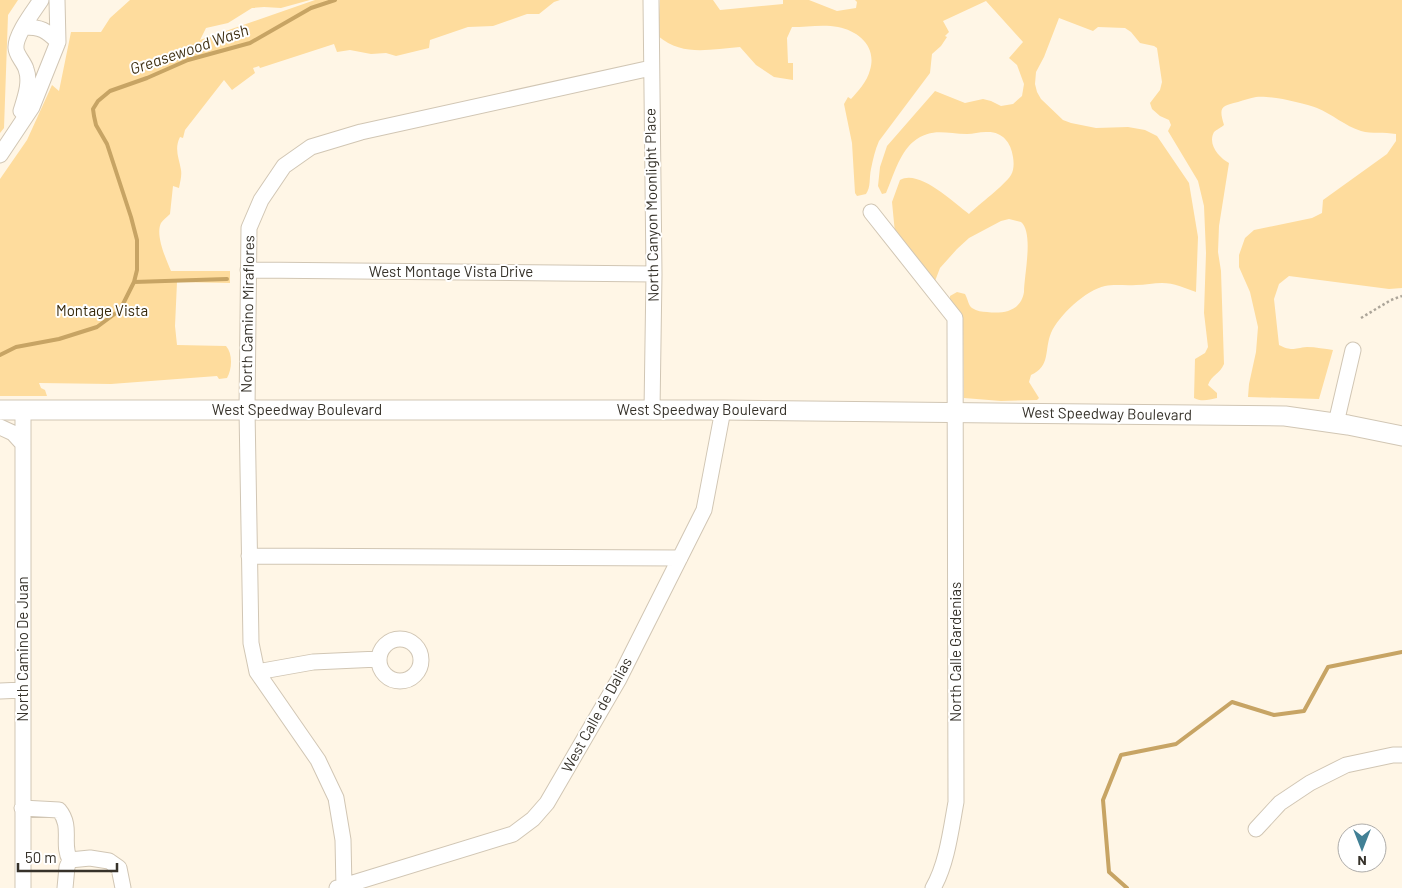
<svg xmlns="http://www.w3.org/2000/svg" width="1402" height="888" viewBox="0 0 1402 888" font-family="Barlow,sans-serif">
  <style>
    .green { fill: #fedc9d }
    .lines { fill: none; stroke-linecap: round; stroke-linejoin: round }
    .stream { stroke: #c7a464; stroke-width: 4 }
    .minor-casing { stroke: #d1c6b4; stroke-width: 17 }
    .major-casing { stroke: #d1c6b4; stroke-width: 21 }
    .path { stroke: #aca599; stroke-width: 2.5; stroke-dasharray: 2.5 2.5; stroke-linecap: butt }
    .minor { stroke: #fff; stroke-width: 15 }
    .major { stroke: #fff; stroke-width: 19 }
    .labels { text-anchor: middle; stroke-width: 4; stroke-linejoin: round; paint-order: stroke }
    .street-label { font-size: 15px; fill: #36322a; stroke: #fff }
    .park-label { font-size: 15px; fill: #37290b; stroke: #fff }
    .water-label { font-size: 16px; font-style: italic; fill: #403114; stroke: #fff }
  </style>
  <rect width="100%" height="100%" fill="#fff6e6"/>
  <path class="green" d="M0 0H18L8 15 4 128 0 133Z
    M130 0H310L281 8 264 7 252 8 228 23 206 28 200 40 315 0H560L554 2 539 14H527L493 26 468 27 430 40 429 48 396 56 386 53 371 54 350 50 337 52 334 44 260 68 259 66 253 68 255 73 232 90 224 80 185 130 183 138 180 137C174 149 179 158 181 170 182 176 180 182 179 188L173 186 170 214C167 217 163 220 161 223 155 235 166 259 171 271H230V283L177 282 175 326 177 345 226 346C233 354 232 369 227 378L219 379 217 376 111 384 39 383 41 388 45 390 47 396H0V179L27 140 52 85 59 91 71 32H101L110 18Z
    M660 0H713L720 10 783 4V0H809L837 11 856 8 857 2 855 0H1402V288L1389 289 1289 276 1279 284 1274 299 1279 345C1293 352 1294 348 1307 347 1316 347 1325 349 1333 350L1319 399 1248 397 1249 384 1256 352 1258 327 1250 292 1239 267V255L1245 238 1254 230 1312 218 1322 213 1323 200 1387 154 1396 141V134C1384 132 1372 134 1361 131 1345 126 1332 114 1317 108 1304 103 1270 95 1256 97 1250 98 1244 100 1238 102 1220 106 1219 108 1224 125 1222 127 1216 130 1214 132 1207 145 1220 158 1229 163L1219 226 1218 252 1221 271 1224 364C1220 374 1212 374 1208 385L1217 393V398C1209 400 1201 402 1194 398L1195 359 1205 353 1208 347 1204 313 1206 253 1204 206 1198 181 1168 131 1171 125 1169 120 1160 116 1152 109 1150 103 1160 90 1162 82 1157 48 1154 46 1140 43 1131 32 1125 28 1098 27 1093 31 1059 18 1044 57 1036 72 1035 84 1037 92 1041 99 1063 120 1071 123 1096 128 1128 127 1145 130 1157 136 1189 183 1198 237 1196 292C1185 288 1174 283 1162 283 1154 283 1145 285 1136 285 1126 286 1115 284 1105 286 1086 290 1059 315 1051 333 1044 350 1051 366 1031 375L1029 382 1039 398 1037 400 1001 401 964 398 963 325 960 313 950 300V296L957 292 965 294C968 299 968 305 972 308 977 311 982 312 987 312 1004 314 1021 311 1024 292 1024 275 1034 233 1021 222L1009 219 1001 221 969 238 957 249 940 268 935 281 895 233 892 202 900 180C919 169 953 202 969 214 979 204 1004 186 1011 175 1014 170 1014 163 1013 157 1011 142 1002 131 986 132 979 132 973 134 967 134 945 134 932 127 913 142 899 154 893 177 886 193L882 194 878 186 880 167 887 146 935 91 965 103 983 99 991 101 1001 106 1013 104 1022 96 1024 84 1017 65 1009 58 1023 42 986 1 943 21 949 32 945 36 947 37 941 46 932 54 930 73 879 141C875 150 873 159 871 169 869 178 871 187 866 194L857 196 855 193 852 143 844 104 848 97 851 99C858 91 867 82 870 70 877 47 859 31 838 27 824 24 806 27 792 27L787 38 788 63H793V80L774 77 756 65 740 47C710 49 683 57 658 36Z"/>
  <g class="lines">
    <path class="stream" d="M134 282 227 279
      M0 355 16 347 59 339 97 327 120 310 134 282 137 270V240L131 217 107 144 96 125 94 116 93 109 98 101 110 91 147 78 188 60 250 43 311 8 335 0
      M1127 888 1109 872 1103 800 1121 755 1176 744 1232 702 1274 715 1304 711 1328 667 1402 652"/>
    <defs>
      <path id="minor" d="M651 0 654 274 652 410
        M24 27C41 27 46 30 58 42
        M21 111C25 98 31 82 26 69 24 62 16 55 16 48 15 35 33 12 41 0
        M0 155 32 107 58 42 57 0
        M871 212 955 318 956 802C951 829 947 864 933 888
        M248 270 654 274
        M1336 423 1353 350
        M0 427 13 433 23 444
        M249 556 680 558
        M379 660a21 21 0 1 1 42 0a21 21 0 1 1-42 0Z
        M257 672 313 662 379 659
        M0 691 23 690
        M22 808 59 810C73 827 61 844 70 860
        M1256 829 1280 803 1310 783 1346 765 1393 755H1402
        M23 888V409
        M65 888 67 867 70 860 90 858 109 861 119 868 123 888
        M337 888 513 834 533 819 547 803 619 679 704 510 723 410
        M344 888 343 840 336 798 318 760 257 672 251 643 247 410 249 228 261 200 284 166 311 147 361 132 651 68"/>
      <path id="major" d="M0 410H723L1285 416 1348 425 1402 436"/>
    </defs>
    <use href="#minor" class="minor-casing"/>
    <use href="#major" class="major-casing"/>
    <path class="path" d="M1361 318 1391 300 1402 296"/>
    <use href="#minor" class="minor"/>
    <use href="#major" class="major"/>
  </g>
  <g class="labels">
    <g class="street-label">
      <text transform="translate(652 205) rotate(-91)" y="5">North Canyon Moonlight Place</text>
      <text x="451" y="277">West Montage Vista Drive</text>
      <text transform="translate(248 314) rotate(-89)" y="5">North Camino Miraflores</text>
      <text x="297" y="415">West Speedway Boulevard</text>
      <text x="702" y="415">West Speedway Boulevard</text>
      <text transform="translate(1107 414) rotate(1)" y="5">West Speedway Boulevard</text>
      <text transform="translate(23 649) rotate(-90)" y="5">North Camino De Juan</text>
      <text transform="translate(956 652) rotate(-90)" y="5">North Calle Gardenias</text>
      <text transform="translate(597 715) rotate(-61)" y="5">West Calle de Dalias</text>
    </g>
    <g class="park-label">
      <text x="102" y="316">Montage Vista</text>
    </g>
    <g class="water-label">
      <text transform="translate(189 49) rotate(-19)" y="6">Greasewood Wash</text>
    </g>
  </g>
  <g transform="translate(1362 848) rotate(180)"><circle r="24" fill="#ffffff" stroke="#afadaa"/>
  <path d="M0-4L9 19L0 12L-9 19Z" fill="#418095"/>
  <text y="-8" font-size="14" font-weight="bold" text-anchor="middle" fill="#36322a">N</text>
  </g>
  <path d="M18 863v8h99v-8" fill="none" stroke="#36322a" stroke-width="2.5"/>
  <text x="25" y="863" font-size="15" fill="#36322a" stroke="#ffffff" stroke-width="4" paint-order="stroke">50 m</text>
</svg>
